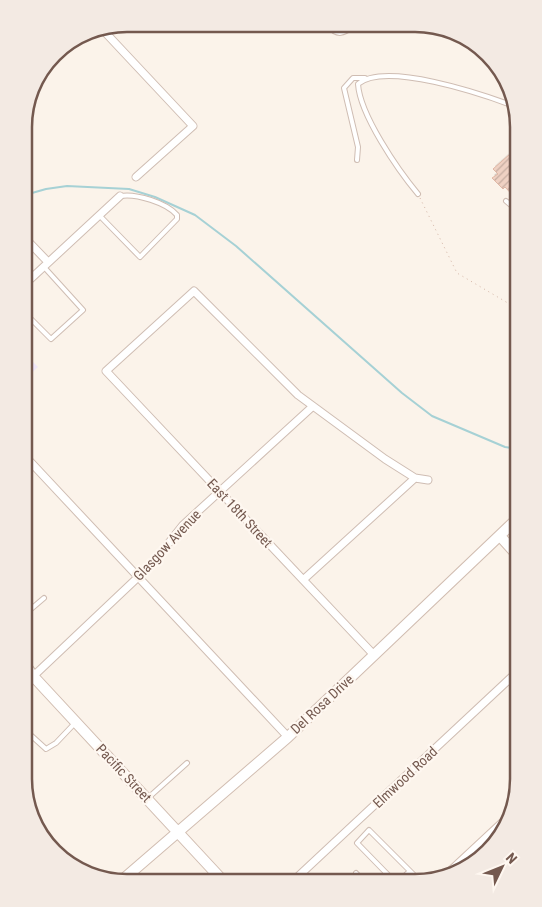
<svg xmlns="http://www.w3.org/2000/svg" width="542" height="907" viewBox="0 0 542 907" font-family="'Roboto Condensed',sans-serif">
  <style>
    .education { fill: #f0e6f8 }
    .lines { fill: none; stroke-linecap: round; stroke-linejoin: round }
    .stream { stroke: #a6d1d5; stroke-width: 2 }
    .building { fill: url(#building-hatch); stroke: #e0b7a5; filter: url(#shadow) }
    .lane-casing { stroke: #cfbdb3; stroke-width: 6 }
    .street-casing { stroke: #cfbdb3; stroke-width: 9 }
    .secondary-casing { stroke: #d1bdb1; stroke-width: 12 }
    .path { stroke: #d4b5a6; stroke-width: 1; stroke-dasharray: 1 4; stroke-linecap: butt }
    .lane { stroke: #fff; stroke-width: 4 }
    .street { stroke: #fff; stroke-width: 7 }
    .secondary { stroke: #fff; stroke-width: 10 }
    .labels { text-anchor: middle; stroke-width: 4.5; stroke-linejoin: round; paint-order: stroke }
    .street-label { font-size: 14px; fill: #74594f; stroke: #fef7f0 }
    .rim { fill: none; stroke: #74594f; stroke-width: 2.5 }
  </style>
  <defs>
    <pattern id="building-hatch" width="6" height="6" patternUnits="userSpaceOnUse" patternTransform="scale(1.25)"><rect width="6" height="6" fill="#efd1c3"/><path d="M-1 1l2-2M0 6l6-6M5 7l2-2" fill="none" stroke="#c6ada1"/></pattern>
    <filter id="shadow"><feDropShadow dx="2.5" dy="-2.5" stdDeviation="0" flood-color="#0004"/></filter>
  </defs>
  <rect width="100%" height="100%" fill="#fbf3ea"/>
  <path class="education" d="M24 353 38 367 24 380Z"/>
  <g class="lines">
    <path class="stream" d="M25 195 46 189 67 186 129 189 155 197 195 215 236 246 402 393 432 416 505 447 518 449"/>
  </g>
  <path class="building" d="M518 147V201L505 187 503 189 492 178 498 174 493 169Z"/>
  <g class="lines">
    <defs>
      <path id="lane" d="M357 160 358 147 344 88 353 78H365
        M418 194C398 170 360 115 358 84 385 61 482 94 514 106
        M506 201 518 211
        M99 215 140 257 177 219V215C167 203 136 193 120 196
        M24 312 51 339 83 310 44 267
        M24 587 29 582
        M24 615 44 598
        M24 729 46 749 56 743 75 723
        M148 798 187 763
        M356 873 365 883
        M396 883 357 843 369 830 421 882
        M397 883 410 871"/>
      <path id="street" d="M329 25C338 35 343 32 353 25
        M102 29 193 126 136 177
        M24 237 48 262
        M24 285 120 196
        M24 455 288 737
        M303 580 415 478
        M374 655 106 371 194 291 298 395 385 459 415 478 428 480
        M24 685 153 563 183 525 312 407
        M47 839 71 864
        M291 883 518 671"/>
      <path id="secondary" d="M500 536 518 556
        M24 663 33 676 225 883
        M446 877 504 823
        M120 882 288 737 518 518"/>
    </defs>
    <use href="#lane" class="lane-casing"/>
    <use href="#street" class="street-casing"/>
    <use href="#secondary" class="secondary-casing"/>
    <path class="path" d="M420 198 457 273 518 309"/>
    <use href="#lane" class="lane"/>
    <use href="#street" class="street"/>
    <use href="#secondary" class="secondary"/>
  </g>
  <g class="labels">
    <g class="street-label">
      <text transform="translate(240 513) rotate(47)" y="5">East 18th Street</text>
      <text transform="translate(167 545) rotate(-47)" y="5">Glasgow Avenue</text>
      <text transform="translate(322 704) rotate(-43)" y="5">Del Rosa Drive</text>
      <text transform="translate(124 773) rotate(47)" y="5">Pacific Street</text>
      <text transform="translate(405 777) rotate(-43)" y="5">Elmwood Road</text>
    </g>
  </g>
  <path d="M0 0H542V907H0ZM127 32H415A95 95 0 0 1 510 127V779A95 95 0 0 1 415 874H127A95 95 0 0 1 32 779V127A95 95 0 0 1 127 32Z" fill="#f3eae3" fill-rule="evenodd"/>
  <path class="rim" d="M127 32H415A95 95 0 0 1 510 127V779A95 95 0 0 1 415 874H127A95 95 0 0 1 32 779V127A95 95 0 0 1 127 32Z"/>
  <g transform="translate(502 867) rotate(47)" stroke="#fef7f0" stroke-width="4" paint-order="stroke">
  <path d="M0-4L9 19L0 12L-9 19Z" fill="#74594f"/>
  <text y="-8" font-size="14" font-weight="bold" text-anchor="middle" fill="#74594f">N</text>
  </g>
</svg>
